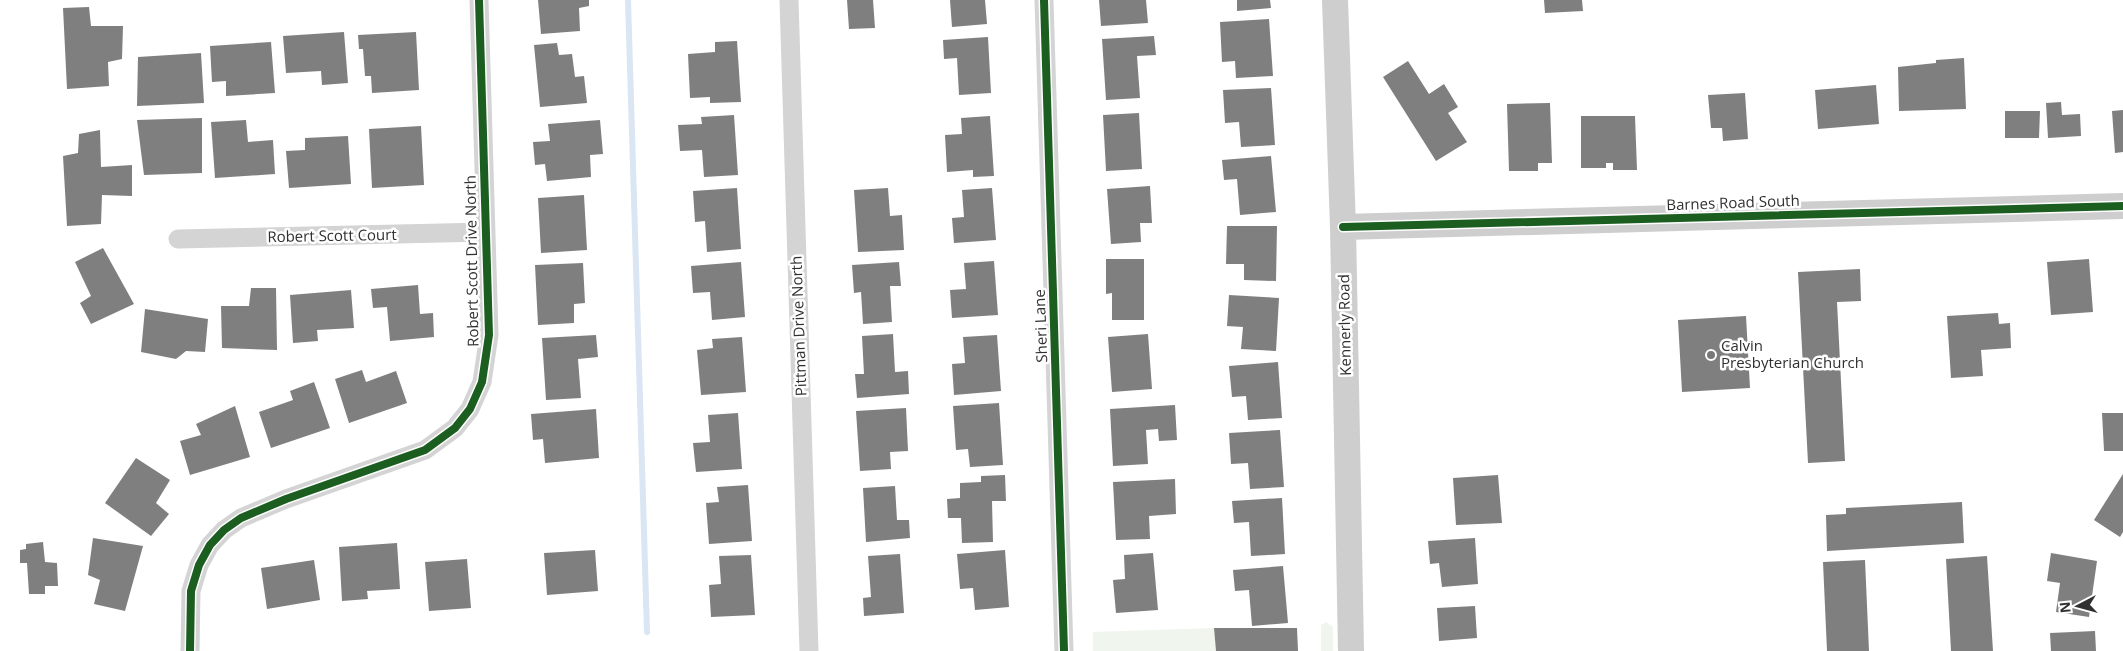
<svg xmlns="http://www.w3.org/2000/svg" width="2123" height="651" viewBox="0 0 2123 651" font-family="'Open Sans',sans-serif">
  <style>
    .green { fill: #f0f5ed }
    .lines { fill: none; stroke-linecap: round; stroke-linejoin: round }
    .stream { stroke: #dae6f3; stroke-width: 6 }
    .building { fill: #7f7f7f }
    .street { stroke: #d4d4d4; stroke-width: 19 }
    .secondary { stroke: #cecece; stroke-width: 26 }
    .cycleway-casing { stroke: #fff; stroke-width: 11 }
    .cycleway { stroke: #1b5e20; stroke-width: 8 }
    .poi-dot { fill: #787878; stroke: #fff; stroke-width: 2 }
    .labels { text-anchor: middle; stroke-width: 5; stroke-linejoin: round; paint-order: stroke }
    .street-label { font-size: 15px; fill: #303030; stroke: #fff }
    .poi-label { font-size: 15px; fill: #303030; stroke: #fff; text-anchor: start }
  </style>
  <rect width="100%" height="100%" fill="#fff"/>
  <path class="green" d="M1326 622 1333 627V651H1321V625Z
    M1214 628 1216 651H1093V632Z"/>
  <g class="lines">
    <path class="stream" d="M628 0 647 632"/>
  </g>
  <path class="building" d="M538 0H589V6L579 8 580 31 541 34Z
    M847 0H873L875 28 849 29Z
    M950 0H985L987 24 952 27Z
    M1099 0H1146L1148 23 1101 26Z
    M1237 0H1270L1271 8 1237 11Z
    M1544 0H1582L1583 11 1545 13Z
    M89 7 91 26H123L122 59 108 62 109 86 67 89 63 8Z
    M1269 19 1273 76 1236 78 1235 61 1222 62 1220 22Z
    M344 32 348 83 322 85 321 71 286 73 283 36Z
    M416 32 419 90 372 93 371 76H365L363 49H359L358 35Z
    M1154 36 1156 55 1137 56 1140 98 1106 100 1102 39Z
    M988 37 991 93 959 95 957 58 944 59 943 40Z
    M737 41 741 102 710 103V97L690 98 688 54 715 52V42Z
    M271 42 275 93 226 96V81L212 82 210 46Z
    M557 43 559 55 572 54 575 77 584 76 587 103 540 107 534 45Z
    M201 53 204 103 137 106 138 57Z
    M1964 58 1966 109 1899 111 1898 67 1936 63V60Z
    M1408 61 1429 94 1444 84 1458 107 1448 113 1467 142 1436 161 1383 77Z
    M1876 85 1879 124 1818 129 1815 90Z
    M1271 88 1275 145 1241 147 1239 122 1225 123 1223 90Z
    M1745 93 1748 139 1723 141 1722 128H1711L1708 95Z
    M2061 102 2062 115 2080 114 2081 136 2048 138 2046 103Z
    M1550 103 1552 163H1538V171H1509L1507 104Z
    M2123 110V152L2115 153 2112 111Z
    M2005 111H2040L2039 138H2005Z
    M1139 113 1142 169 1106 171 1103 115Z
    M734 115 738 175 704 177 702 150 680 151 678 125 702 124 701 117Z
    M990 116 994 176 973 177V170L947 172 945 135 962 134 961 118Z
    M1581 116H1635L1637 170H1613V163H1606V168H1581Z
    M202 118V173L144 175 137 120Z
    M246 120 248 142 273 140 275 174 215 178 211 122Z
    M600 120 603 154 590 155 591 177 547 181 545 164 535 165 533 142 550 141 548 124Z
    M421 126 424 185 372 188 369 129Z
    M100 130 101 167 132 165V196L102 195 101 224 67 226 63 156 78 153 79 134Z
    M348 136 351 184 289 188 286 151 305 150V138Z
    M1271 156 1276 212 1240 215 1237 179 1224 180 1222 160Z
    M1150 186 1152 223H1140L1141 242 1111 244 1107 189Z
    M737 188 741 249 707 252 705 221 695 222 693 191Z
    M888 188 890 216 902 215 904 250 858 252 854 190Z
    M992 188 996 240 954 243 952 218 964 217 962 190Z
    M584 195 587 250 541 253 538 198Z
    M1227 226H1277L1276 281 1244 280V264H1226Z
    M103 248 134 304 91 324 80 303 91 296 75 262Z
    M1106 259H1144V320H1112V293L1106 294Z
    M2089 259 2093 312 2051 315 2047 262Z
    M994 261 998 315 952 318 950 290 966 289 964 263Z
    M741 262 745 317 712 320 710 292 693 293 691 266Z
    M899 262 901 286H890L892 322 863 324 861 292 854 293 852 265Z
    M583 263 585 303 574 304V323L538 325 535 265Z
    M1860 269 1861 301 1837 302 1845 461 1808 463 1798 272Z
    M418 285 420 314 433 313 434 337 390 341 387 307 373 308 371 289Z
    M251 288H276L277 350 222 348 221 306H249Z
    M351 290 354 328 317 330 318 341 293 343 290 295Z
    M1229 295 1279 298 1276 351 1241 349 1243 327 1227 326Z
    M145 309 208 319 205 352 186 351 176 359 141 352Z
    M1998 313 1999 324 2010 323 2011 348 1981 350 1983 376 1951 378 1947 316Z
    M1746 316 1750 388 1682 392 1678 320Z
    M893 334 895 372 908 371 909 394 857 398 855 374H864L862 336Z
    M1148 334 1152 389 1112 392 1108 337Z
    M596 335 598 357 578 359 581 398 546 400 542 338Z
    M997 335 1001 391 954 395 952 364 965 363 963 337Z
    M742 337 746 392 701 395 697 350 713 348 712 339Z
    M1278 362 1282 418 1248 420 1246 396 1232 397 1229 366Z
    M362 370 366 382 396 371 407 403 349 423 335 379Z
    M314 382 330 428 271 448 259 412 293 400 290 391Z
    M999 403 1003 465 970 467 968 449 956 450 953 406Z
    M1175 405 1177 440 1159 441 1158 429 1146 430 1148 464 1113 466 1110 409Z
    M235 406 250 457 190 475 180 441 201 435 196 424Z
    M906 408 908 451 890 452 891 469 860 471 856 411Z
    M596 409 599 458 545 463 543 439 533 440 531 414Z
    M738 413 742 469 696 472 693 443 710 442 708 415Z
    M2102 413H2123V451H2104Z
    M1280 430 1284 487 1250 489 1248 463 1231 464 1229 433Z
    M136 458 170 480 156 503 169 514 151 536 105 503Z
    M2123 474V532L2120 537 2094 520Z
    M1005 475 1006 501H992L993 542 962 543 961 518H948L947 499 960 498V483L981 482V476Z
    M1498 475 1502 523 1456 525 1453 478Z
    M1175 479 1176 514 1149 516 1150 539 1116 540 1113 482Z
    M748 485 752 541 709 544 706 503 719 502 717 487Z
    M895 486 897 520H909L910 538 866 542 863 488Z
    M1282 498 1285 554 1251 556 1249 522 1234 523 1232 501Z
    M1962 502 1964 543 1827 551 1826 515 1846 514V508Z
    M93 538 143 546 125 611 94 604 100 580 88 575Z
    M1475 538 1478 584 1442 587 1439 563 1430 564 1428 541Z
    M43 542 45 562 57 563 58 586H45V594H29L27 563H20V550L26 549V544Z
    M397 543 400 589 367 591 368 599 342 601 339 547Z
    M595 550 598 591 547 595 544 553Z
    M1005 550 1009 607 975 610 973 588 960 589 957 554Z
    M1153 553 1158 610 1116 613 1113 580 1125 579 1124 555Z
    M2051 553 2097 561 2089 617 2056 612 2060 583 2047 581Z
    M900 554 904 613 864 616 863 598 871 597 868 556Z
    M751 555 755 615 711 617 709 585 721 584 719 556Z
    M1987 556 1993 651H1951L1946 559Z
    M467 559 471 608 429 611 425 562Z
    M314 560 320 600 267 609 261 568Z
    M1865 560 1869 651H1827L1823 562Z
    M1283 566 1288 623 1252 626 1249 590 1235 591 1233 570Z
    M1475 606 1477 638 1439 641 1437 608Z
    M1214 628H1297L1298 651H1216Z
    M2095 631 2096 651H2051L2050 633Z"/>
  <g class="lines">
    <path class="street" d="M789 0 809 651
      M1044 0 1064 651
      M178 239 486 232
      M190 651 191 591 199 565 210 545 224 530 241 518 286 499 425 450 455 428 470 409 482 382 489 335 479 0"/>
    <path class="secondary" d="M1335 0 1343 227 1351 651
      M1343 227 2123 206"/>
    <defs>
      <path id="cycleway" d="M1044 0 1064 651
        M1343 227 2123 206
        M190 651 191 591 199 565 210 545 224 530 241 518 286 499 425 450 455 428 470 409 482 382 489 335 479 0"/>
    </defs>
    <use href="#cycleway" class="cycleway-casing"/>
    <use href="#cycleway" class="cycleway"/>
  </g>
  <circle class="poi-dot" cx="1711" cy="355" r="5"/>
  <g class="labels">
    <g class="street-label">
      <text transform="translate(1733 203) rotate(-2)" y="5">Barnes Road South</text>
      <text transform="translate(332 236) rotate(-1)" y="5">Robert Scott Court</text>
      <text transform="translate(472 261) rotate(-91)" y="5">Robert Scott Drive North</text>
      <text transform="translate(1345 325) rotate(-91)" y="5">Kennerly Road</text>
      <text transform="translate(799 326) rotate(-92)" y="5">Pittman Drive North</text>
      <text transform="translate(1041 326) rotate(-92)" y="5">Sheri Lane</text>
    </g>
    <g class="poi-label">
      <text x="1721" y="351">Calvin<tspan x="1721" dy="17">Presbyterian Church</tspan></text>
    </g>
  </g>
  <g transform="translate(2078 606) rotate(264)" stroke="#ffffff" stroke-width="4" paint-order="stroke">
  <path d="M0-4L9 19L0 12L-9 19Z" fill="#303030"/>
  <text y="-8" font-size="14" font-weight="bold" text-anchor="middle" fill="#303030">N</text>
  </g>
</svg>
